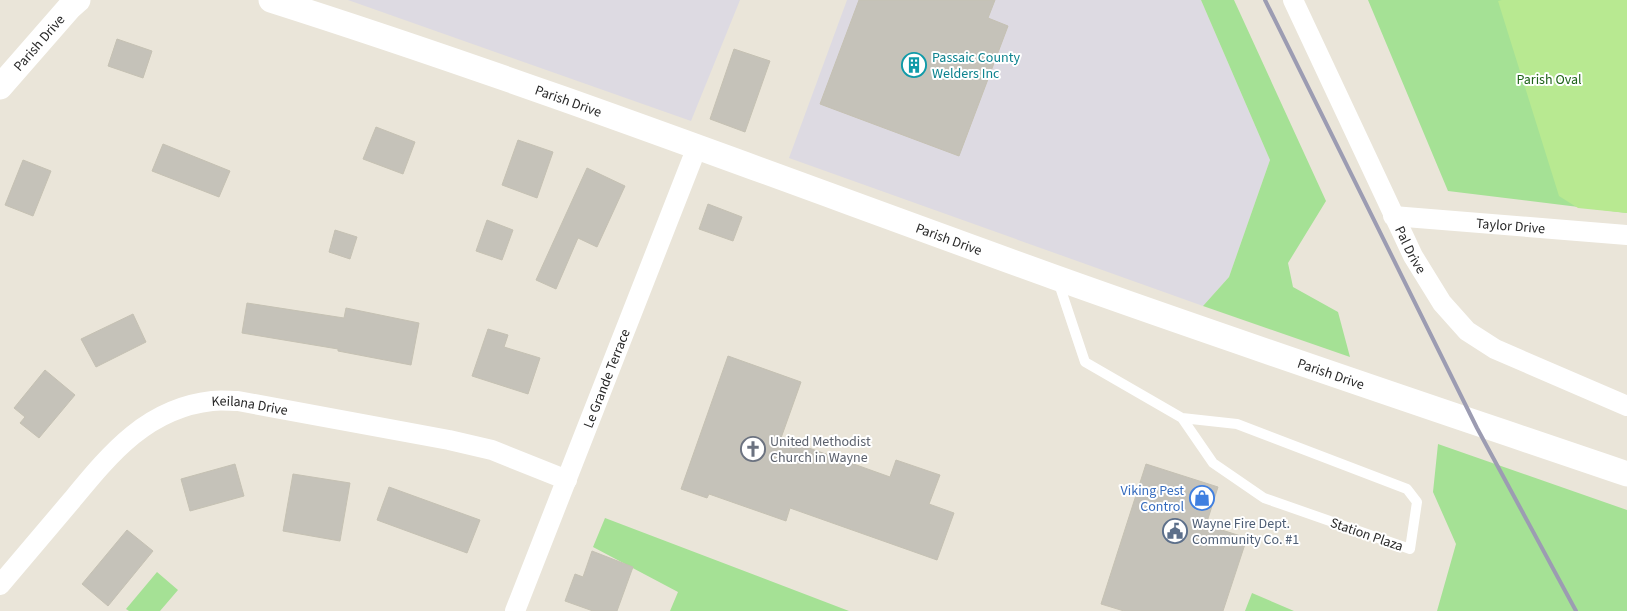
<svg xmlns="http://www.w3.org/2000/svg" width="1627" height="611" viewBox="0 0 1627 611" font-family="'Source Sans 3',sans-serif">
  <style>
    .industrial { fill: #dddae2 }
    .green { fill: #a5e195 }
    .pitch { fill: #b8e991 }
    .building { fill: #c5c2b9; stroke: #c5c1b3 }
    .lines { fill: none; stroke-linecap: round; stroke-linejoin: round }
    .service { stroke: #fff; stroke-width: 10 }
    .minor { stroke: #fff; stroke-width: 20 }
    .tertiary { stroke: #fff; stroke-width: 25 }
    .rail { stroke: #9c9cb2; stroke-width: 4 }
    .labels { text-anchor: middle; stroke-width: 4; stroke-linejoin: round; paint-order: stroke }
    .street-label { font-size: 14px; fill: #282828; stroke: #fff }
    .culture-label { font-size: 14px; fill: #0d838f; stroke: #fff; text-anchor: start }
    .park-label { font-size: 14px; fill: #1f6319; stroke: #fff }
    .worship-label { font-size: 14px; fill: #5b616d; stroke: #fff; text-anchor: start }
    .shop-label { font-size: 14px; fill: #366cbe; stroke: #fff; text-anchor: end }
    .service-label { font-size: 14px; fill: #4e5e75; stroke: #fff; text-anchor: start }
  </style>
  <rect width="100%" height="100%" fill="#eae5d9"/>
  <path class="industrial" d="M348 0H740L691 121Z
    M847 0H1201L1270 160 1229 277 1203 306 789 158Z"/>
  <path class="green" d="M1201 0H1234L1326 201 1288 263 1293 287 1338 312 1350 357 1203 306 1229 277 1270 160Z
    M1368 0H1627V213L1448 191Z
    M1438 444 1627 510V611H1437L1456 544 1433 492Z
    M605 518 849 611H670L678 592 593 547Z
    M157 572 178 590 160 611H129L126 609Z
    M1252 593 1294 611H1245Z"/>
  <path class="pitch" d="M1502 0H1627V213L1578 208 1559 196 1498 1Z"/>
  <path class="building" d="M859 0H995L988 18 1008 26 959 156 820 104Z
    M117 39 152 51 143 78 108 66Z
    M734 49 770 61 745 132 710 119Z
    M376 127 415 142 403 174 363 159Z
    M518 140 553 152 537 198 502 185Z
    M163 144 230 171 219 197 152 171Z
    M23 160 51 171 33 216 5 205Z
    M587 168 625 186 597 247 578 238 556 289 536 280Z
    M708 204 742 217 733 241 699 229Z
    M487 220 513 230 502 260 476 251Z
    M335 230 357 237 350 259 329 252Z
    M247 303 344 318 346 308 419 323 411 365 338 351V349L242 333Z
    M133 314 146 342 96 367 81 339Z
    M488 329 508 335 504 347 540 358 528 394 472 376Z
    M728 356 801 382 781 438 890 477 896 460 940 475 929 504 954 513 937 560 790 508 786 521 709 494 707 498 681 489Z
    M45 370 75 395 39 438 20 423 25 417 14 408Z
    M235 464 244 496 190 511 181 479Z
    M1146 464 1218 487 1206 525 1247 538 1223 611H1124L1101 604Z
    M293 474 350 483 340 541 283 531Z
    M389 487 480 520 467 553 377 520Z
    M127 530 153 551 108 606 82 584Z
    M592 551 633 567 617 611H593L565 601 575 574 583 577Z"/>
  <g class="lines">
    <path class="service" d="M1058 281 1085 362 1182 418 1237 424 1407 489 1417 502 1410 549 1264 498 1213 463 1182 418"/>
    <g class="minor">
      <path id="s1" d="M1293 0 1413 256 1442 303 1467 331 1495 349 1627 406"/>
      <path id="s2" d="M1393 216 1627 235"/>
      <path id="s3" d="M0 585C24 557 48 528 72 500 110 454 147 408 212 401 220 400 230 401 238 401L449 440 492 450 567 480"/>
      <path id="s4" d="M515 611 697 147"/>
    </g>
    <g class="tertiary">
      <path id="s5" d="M271 0C535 84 793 183 1054 277 1244 345 1436 409 1627 474"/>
      <path id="s6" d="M0 87 69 8 78 0"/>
    </g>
    <path class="rail" d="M1265 0 1477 428 1576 611"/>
  </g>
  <defs>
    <symbol id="building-ring" viewBox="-11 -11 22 22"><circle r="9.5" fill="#fff" stroke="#0f9aa8" stroke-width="1.5"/><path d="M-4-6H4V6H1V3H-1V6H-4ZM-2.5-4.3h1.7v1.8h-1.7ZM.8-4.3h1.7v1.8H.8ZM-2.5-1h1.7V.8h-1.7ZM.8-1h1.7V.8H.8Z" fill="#0f9aa8"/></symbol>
    <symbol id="church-ring" viewBox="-11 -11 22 22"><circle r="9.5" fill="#fff" stroke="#6b7280" stroke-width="1.5"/><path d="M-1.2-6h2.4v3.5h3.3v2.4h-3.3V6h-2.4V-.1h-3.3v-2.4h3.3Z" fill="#6b7280"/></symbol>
    <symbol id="shop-ring" viewBox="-11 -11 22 22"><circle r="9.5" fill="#fff" stroke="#3f7fe0" stroke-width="1.5"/><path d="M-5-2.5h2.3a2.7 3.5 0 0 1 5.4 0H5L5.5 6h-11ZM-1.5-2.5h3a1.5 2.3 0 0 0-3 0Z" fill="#3f7fe0"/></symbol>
    <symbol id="civic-ring" viewBox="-11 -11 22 22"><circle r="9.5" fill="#fff" stroke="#5c6f8a" stroke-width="1.5"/><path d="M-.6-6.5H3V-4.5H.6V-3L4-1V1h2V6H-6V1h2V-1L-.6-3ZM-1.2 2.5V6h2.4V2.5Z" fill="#5c6f8a"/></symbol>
  </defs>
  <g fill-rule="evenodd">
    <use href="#building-ring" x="900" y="51" width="28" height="28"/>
    <use href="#church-ring" x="739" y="435" width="28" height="28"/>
    <use href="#shop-ring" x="1188" y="484" width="28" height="28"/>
    <use href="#civic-ring" x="1161" y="517" width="28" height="28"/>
  </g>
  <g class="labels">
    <g class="street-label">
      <text dy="5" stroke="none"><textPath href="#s6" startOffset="59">Parish Drive</textPath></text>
      <text dy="5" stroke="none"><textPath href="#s5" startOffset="314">Parish Drive</textPath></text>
      <text dy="5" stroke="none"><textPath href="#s2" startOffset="118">Taylor Drive</textPath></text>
      <text dy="5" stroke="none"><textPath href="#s5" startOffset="719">Parish Drive</textPath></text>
      <text dy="5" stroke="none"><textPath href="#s1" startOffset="276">Pal Drive</textPath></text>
      <text dy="5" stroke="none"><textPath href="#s5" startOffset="1124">Parish Drive</textPath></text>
      <text dy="5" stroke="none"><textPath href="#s4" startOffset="250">Le Grande Terrace</textPath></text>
      <text dy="5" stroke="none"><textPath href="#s3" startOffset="326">Keilana Drive</textPath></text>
      <text transform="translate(1367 534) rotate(19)" y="5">Station Plaza</text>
    </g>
    <g class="culture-label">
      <text x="932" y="62">Passaic County<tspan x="932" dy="16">Welders Inc</tspan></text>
    </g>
    <g class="park-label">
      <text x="1549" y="84">Parish Oval</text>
    </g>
    <g class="worship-label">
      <text x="770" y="446">United Methodist<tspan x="770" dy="16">Church in Wayne</tspan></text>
    </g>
    <g class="shop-label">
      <text x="1184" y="495">Viking Pest<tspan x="1184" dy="16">Control</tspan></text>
    </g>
    <g class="service-label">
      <text x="1192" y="528">Wayne Fire Dept.<tspan x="1192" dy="16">Community Co. #1</tspan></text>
    </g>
  </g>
</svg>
